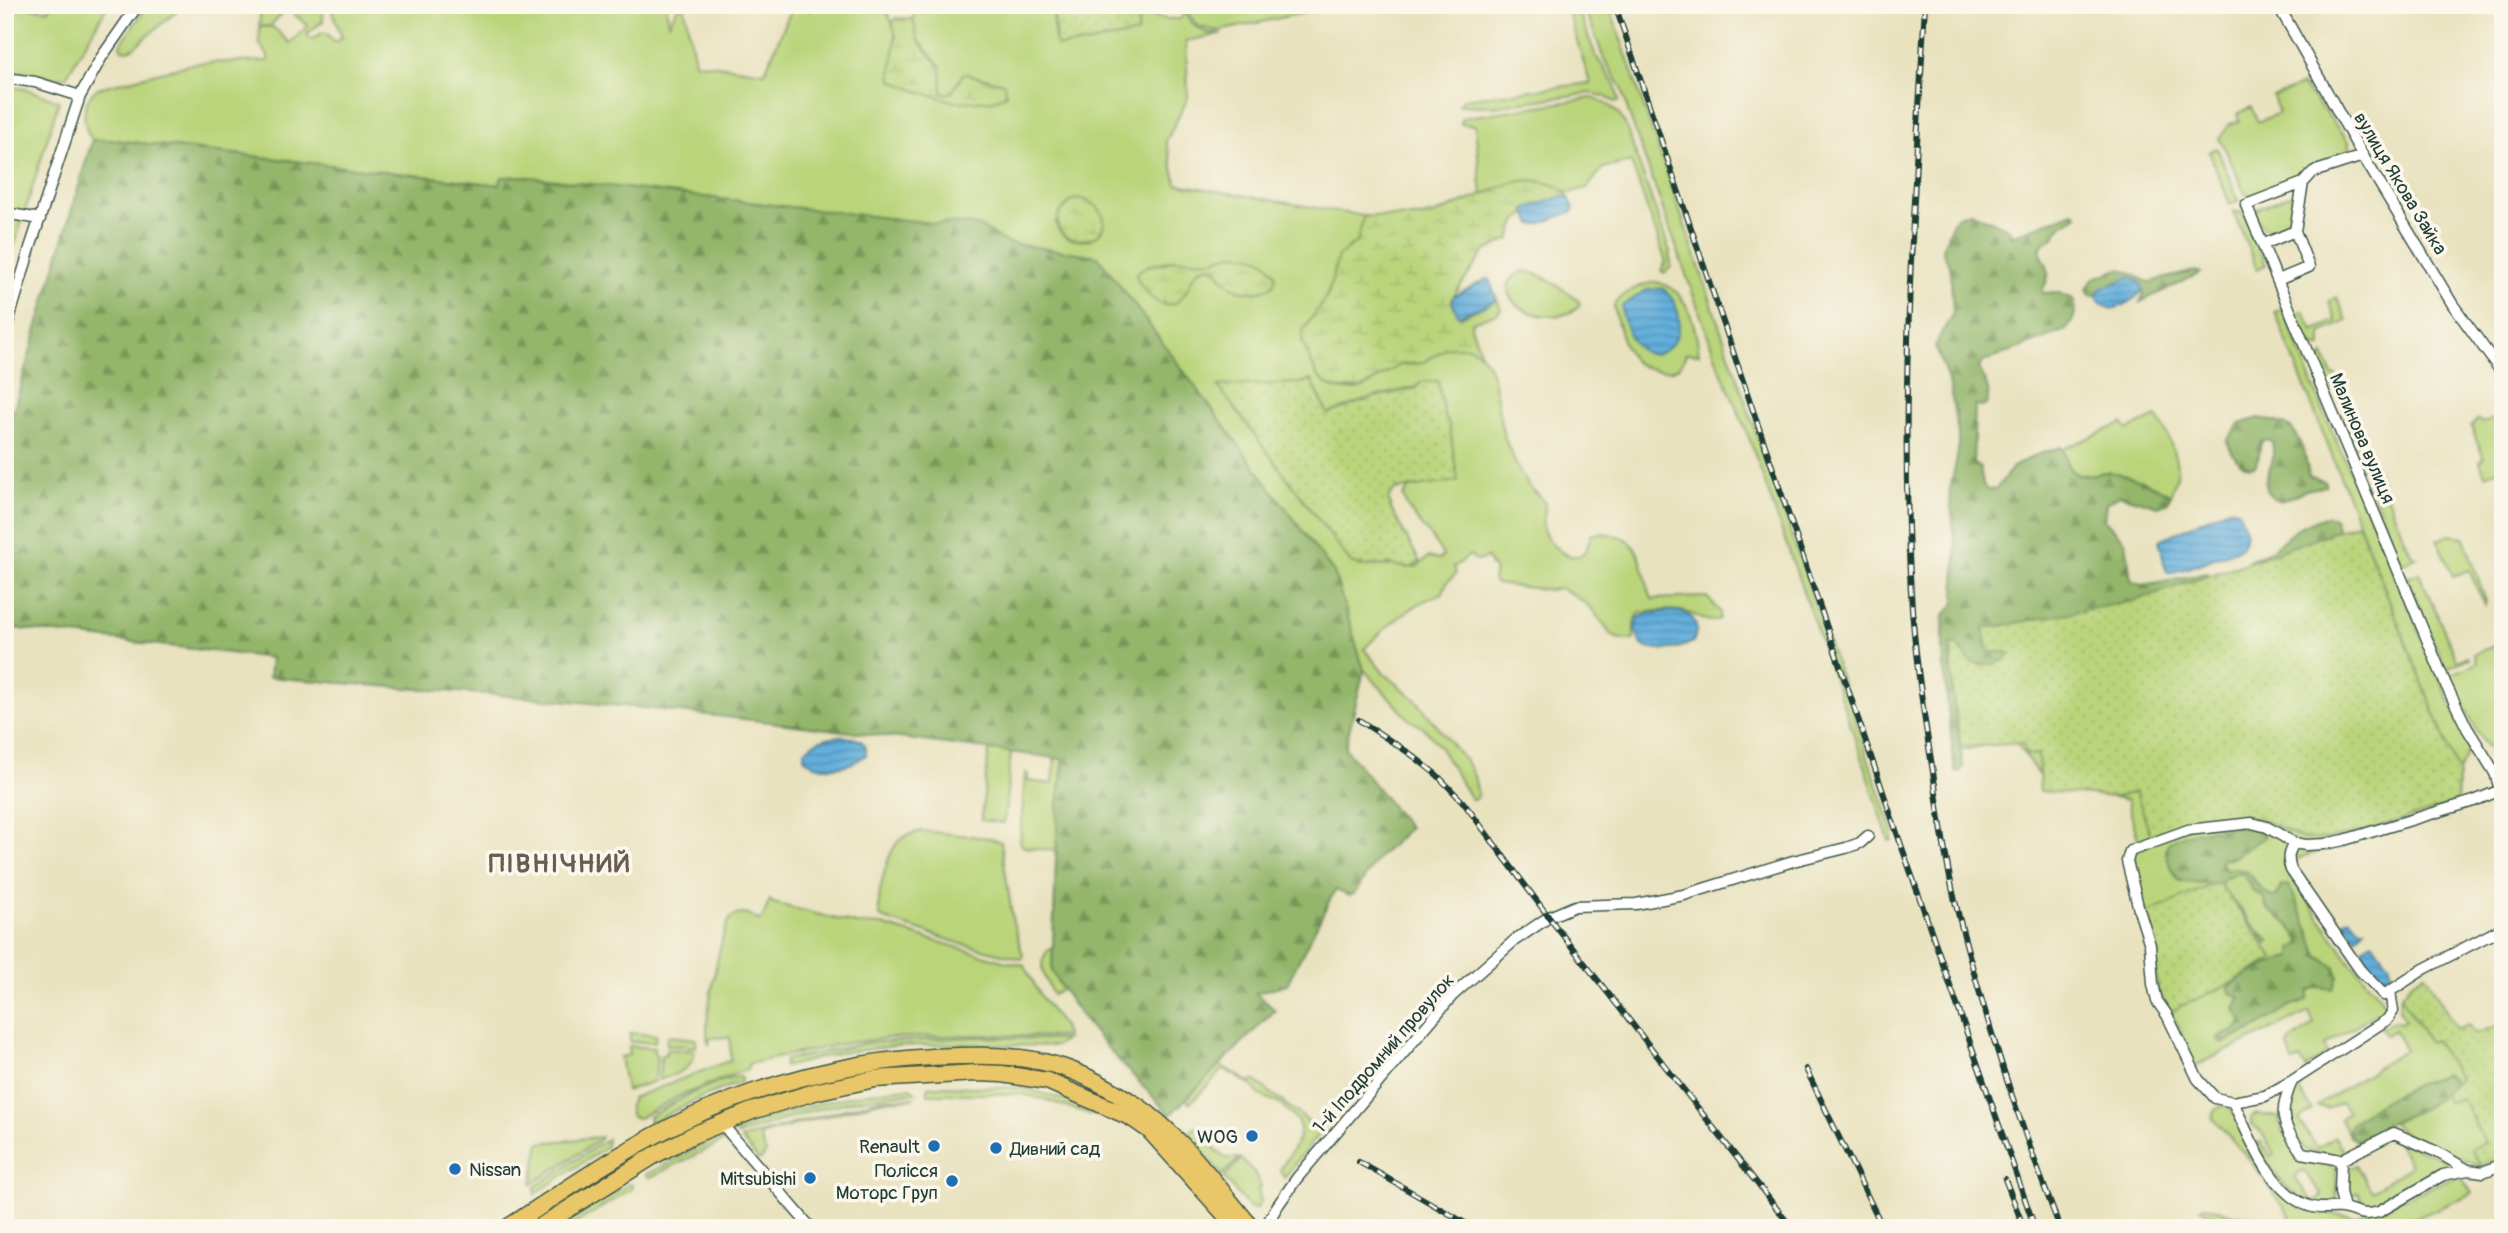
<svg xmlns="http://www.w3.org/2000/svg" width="2508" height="1233" viewBox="0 0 2508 1233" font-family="Pangolin,sans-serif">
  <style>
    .grass { fill: #bad47a; stroke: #6c8857; stroke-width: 2; fill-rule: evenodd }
    .forest { fill: url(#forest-firs); stroke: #597a4f; stroke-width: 2 }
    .wetland { fill: url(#wetland-marsh); stroke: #6c8857; stroke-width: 2 }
    .park { fill: url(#park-dots); stroke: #6c8857; stroke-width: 2 }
    .water { fill: url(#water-rules); stroke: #417688; stroke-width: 2 }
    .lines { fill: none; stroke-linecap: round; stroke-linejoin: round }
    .minor-casing { stroke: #3d5649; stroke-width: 13 }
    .primary-casing { stroke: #3d5649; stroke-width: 19 }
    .minor { stroke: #fff; stroke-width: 10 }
    .primary { stroke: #e9c769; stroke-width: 16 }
    .rail-casing { stroke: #1f3d34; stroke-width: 6 }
    .rail { stroke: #fbf7ec; stroke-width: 3.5; stroke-dasharray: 10; stroke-linecap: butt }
    .poi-dot { fill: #1f6fb2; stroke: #fbf7ec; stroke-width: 2.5 }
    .labels { text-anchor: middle; stroke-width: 7; stroke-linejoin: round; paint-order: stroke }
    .street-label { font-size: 19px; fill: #1f3d34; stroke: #fbf7ec }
    .poi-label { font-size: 19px; fill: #1f3d34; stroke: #fbf7ec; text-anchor: end }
    .district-label { font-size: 26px; font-weight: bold; letter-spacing: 2px; fill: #675e51; stroke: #fbf7ec }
  </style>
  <defs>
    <pattern id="forest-firs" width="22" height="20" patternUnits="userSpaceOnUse" patternTransform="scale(1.75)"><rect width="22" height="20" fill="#93b66a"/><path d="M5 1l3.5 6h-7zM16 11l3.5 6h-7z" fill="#779558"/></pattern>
    <pattern id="wetland-marsh" width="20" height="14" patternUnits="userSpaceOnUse" patternTransform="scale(1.75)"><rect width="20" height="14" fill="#bad47a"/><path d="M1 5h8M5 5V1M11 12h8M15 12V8" fill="none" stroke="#9fb76a"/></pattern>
    <pattern id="park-dots" width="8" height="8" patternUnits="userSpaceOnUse" patternTransform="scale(1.75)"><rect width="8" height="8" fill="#bad47a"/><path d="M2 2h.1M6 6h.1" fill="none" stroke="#9fb76a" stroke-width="1.8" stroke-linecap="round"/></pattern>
    <pattern id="water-rules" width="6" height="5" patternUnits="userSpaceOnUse" patternTransform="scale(1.75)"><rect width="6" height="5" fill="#63afdc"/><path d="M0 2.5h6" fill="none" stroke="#5190b3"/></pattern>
  </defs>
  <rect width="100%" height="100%" fill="#fbf7ec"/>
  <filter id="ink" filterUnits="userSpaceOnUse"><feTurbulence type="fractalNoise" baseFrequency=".0143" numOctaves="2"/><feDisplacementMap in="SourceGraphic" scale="14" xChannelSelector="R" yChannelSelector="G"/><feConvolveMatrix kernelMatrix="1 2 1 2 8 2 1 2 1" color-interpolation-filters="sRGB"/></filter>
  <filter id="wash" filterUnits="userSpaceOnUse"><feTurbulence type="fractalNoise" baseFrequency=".00686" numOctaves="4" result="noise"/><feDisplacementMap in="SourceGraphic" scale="28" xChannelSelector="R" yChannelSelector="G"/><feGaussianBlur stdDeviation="1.57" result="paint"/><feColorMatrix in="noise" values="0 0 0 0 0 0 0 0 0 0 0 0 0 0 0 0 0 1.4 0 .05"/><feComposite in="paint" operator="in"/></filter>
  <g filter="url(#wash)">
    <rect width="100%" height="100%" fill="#e9e2bf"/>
    <path class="grass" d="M5 5 49 10 50 5H108L66 77 54 78 5 69Z
      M148 5H184L133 48 129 50 122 49 120 45Z
      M265 5H323V21L307 34 311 40 322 33H327L334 42 342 38 330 5H666L669 23 677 9 684 5 695 62 765 72 793 5 811 11 813 5H877L887 13 895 28V52L891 75 893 81 956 102 993 100 989 79 973 77 948 94 941 92V67L918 40 914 26V5H1058C1050 16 1054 33 1056 46L1085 44 1137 33 1139 14 1168 19H1180L1186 13C1193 29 1205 34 1222 34L1186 41 1188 98 1166 141 1177 184 1364 216C1363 222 1362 237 1357 242 1352 247 1349 245 1345 252 1332 279 1326 307 1304 329 1307 362 1318 397 1359 389 1373 386 1383 373 1395 367 1404 362 1413 366 1421 363 1431 359 1439 351 1449 347 1462 342 1479 349 1486 361 1499 384 1496 414 1505 438 1511 455 1519 472 1529 486 1533 491 1541 496 1544 502 1548 511 1541 519 1543 528 1545 542 1568 563 1582 554 1588 550 1589 541 1591 535 1599 532 1606 533 1614 535 1645 540 1642 576 1652 599L1707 597 1720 612V619C1703 625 1697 613 1681 611 1668 609 1653 611 1640 613L1634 622V640L1620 639 1612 636 1591 608 1571 593 1559 588 1550 590 1496 584 1493 580 1495 571 1487 558 1477 561 1470 555 1454 567 1456 574 1447 582 1442 594C1417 600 1383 629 1364 649L1382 671 1417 701 1467 763 1474 776 1478 795 1475 799H1471L1437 743 1424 728 1410 720 1364 670 1334 573 809 221 115 140H92C81 124 81 100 98 88L196 63 268 61V56L259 43 260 27H273L290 43 308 26 287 8 270 26H259L261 10ZM1056 223 1090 240 1067 238 1058 229ZM1176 259 1209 261 1256 292 1238 290 1212 266C1195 268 1190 278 1185 294L1136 275C1144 264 1163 263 1176 259ZM1312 380 1328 414 1374 397 1438 382 1444 416 1449 424 1457 480 1409 488 1403 497C1411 520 1434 534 1443 556L1440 559 1428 557 1418 566 1410 568 1391 565 1361 566 1351 563 1219 387 1303 383Z
      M1180 5H1341L1219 31 1199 27 1187 12H1179Z
      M1566 5H1576L1596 56 1615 85 1619 101 1615 102 1604 96 1590 93 1493 106 1459 105 1463 99 1590 83Z
      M1581 5H1609L1890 822 1893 831 1892 841H1889L1865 766 1748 435 1718 364 1629 114 1622 88 1604 59 1591 24Z
      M2302 85 2346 137 2349 142V150L2335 160 2315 164 2288 183 2248 196 2244 191 2223 144 2219 139 2230 124 2239 121 2237 114 2251 107 2258 122 2279 113 2273 97Z
      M5 87 26 89 59 101 5 276Z
      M1591 98C1606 101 1618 111 1625 124L1670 252 1671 267 1664 273 1661 270 1666 262 1631 162 1603 168 1587 188 1570 193 1542 182 1530 180 1482 196 1475 125 1461 124V118Z
      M2217 148 2239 201 2230 204 2210 154 2209 152Z
      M2289 195 2292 196 2293 207 2288 221 2272 230C2261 229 2254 220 2257 209Z
      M2233 211 2243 213 2246 217 2266 265 2257 269Z
      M1526 271C1546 275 1562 289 1578 300L1580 305C1565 322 1529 318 1514 302 1501 288 1511 274 1526 271Z
      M1655 282C1688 287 1696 326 1699 354L1686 353C1684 358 1683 364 1678 367 1669 374 1643 369 1635 362 1624 352 1616 319 1614 305 1623 292 1641 285 1655 282Z
      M2337 297 2347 321 2321 333V347H2314L2309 341 2297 314 2304 311 2313 331 2336 321 2329 301Z
      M2283 309 2321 405 2470 748 2458 772 2457 800 2283 864 2348 959 2383 1000 2388 1008V1014L2381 1020 2376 1013 2325 1045 2327 1054 2306 1068 2300 1059 2293 1063 2288 1046 2291 1041 2314 1024 2309 1012 2193 1067 2179 1028 2170 1013 2150 945 2132 866 2139 843 2127 800 2044 783 2014 739 1956 752 1992 640 2448 748 2275 312Z
      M2324 355 2332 375H2336L2342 391 2328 387 2318 361Z
      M2349 408 2412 556 2416 557 2401 564 2341 412Z
      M2157 417C2166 429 2179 460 2177 475 2176 482 2172 489 2170 496L2168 493 2118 473 2079 475C2066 471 2067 460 2063 449L2123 423 2127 430Z
      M2496 418 2503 427V469L2485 475 2480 461 2484 458 2471 426 2477 420 2484 423Z
      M2452 534 2464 538 2486 601 2485 605 2469 570 2453 576 2437 540Z
      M2419 573 2457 660 2468 656 2469 658 2445 669 2407 578Z
      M2503 642V762L2483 742 2448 676 2477 663 2474 654Z
      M989 750 1011 752 1004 823 981 820Z
      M1055 757 1064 759 1058 805 1057 851 1024 847 1020 842 1025 773 1028 774V781L1053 784Z
      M921 831 989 838 1001 842 1013 922 1023 955 1022 959 962 944 881 918C874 901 887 851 901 839 907 834 914 834 921 831Z
      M770 900 773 903 856 924 882 925 1003 961 1024 965 1040 995 1064 1028 1066 1037 977 1035 888 1038 840 1044 748 1064V1069L677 1097 639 1118 632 1117 629 1106 632 1098 731 1060 730 1037 710 1038 709 1044C701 1032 720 938 728 923 730 918 731 918 735 915L745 914 761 921Z
      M1053 947 1052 971 1062 989 1053 995C1045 979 1033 959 1053 947Z
      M2401 996 2429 1042 2435 1040 2460 1079 2452 1083V1078C2418 1089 2367 1098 2349 1132L2350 1136 2340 1119 2348 1112 2341 1102 2329 1109 2317 1106 2406 1049 2394 1030 2386 1035 2381 1027 2394 1021 2401 1023 2405 1020 2399 1010Z
      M630 1033 656 1035 655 1042H630Z
      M667 1036 696 1039V1047L667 1045Z
      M977 1037 1065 1040 1055 1046 962 1044 894 1046 839 1053 784 1067 785 1060 867 1043Z
      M629 1046 654 1048V1054L657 1055 655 1081 626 1091 620 1057 629 1055Z
      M666 1049 695 1051C693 1071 675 1074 659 1080L661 1055H666Z
      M1218 1064 1251 1083 1254 1080 1321 1131 1284 1178 1280 1170 1298 1141 1300 1129 1298 1122 1282 1105 1260 1095 1251 1085 1224 1069 1190 1103 1186 1099Z
      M741 1077V1082L699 1098 651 1123 649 1117C674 1102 712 1080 741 1077Z
      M930 1086 1024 1088 1075 1103 1092 1109 1099 1115H1092L1043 1099 1022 1094H928V1088Z
      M2294 1086 2297 1087 2312 1110 2299 1120 2317 1148 2335 1137 2345 1154 2339 1156 2305 1150 2286 1120Z
      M910 1088 916 1093C854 1095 796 1115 738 1135L734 1131C791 1110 849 1092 910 1088Z
      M2443 1093 2448 1102 2462 1098 2485 1144 2481 1167 2407 1135 2392 1123 2432 1103Z
      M915 1098 880 1101 759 1135 766 1153 761 1160H758L741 1139 880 1099Z
      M2223 1105 2230 1107 2233 1112 2258 1163 2315 1211 2356 1217 2456 1177H2461L2472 1193C2445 1206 2417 1219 2386 1225 2350 1233 2229 1232 2201 1208L2206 1206 2234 1215 2288 1219 2291 1217 2250 1160 2212 1117 2216 1110Z
      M2257 1114 2278 1117 2283 1131 2302 1159 2325 1163 2336 1168 2337 1202C2299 1214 2271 1172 2257 1143L2261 1142 2271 1156 2275 1154 2261 1132 2251 1123V1117ZM2303 1170 2322 1195 2313 1202 2294 1177Z
      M1195 1127 1210 1131 1218 1136 1219 1139 1212 1141 1215 1145 1213 1147 1225 1158H1240L1222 1175 1189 1136V1133Z
      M601 1137 599 1140 532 1184 540 1143Z
      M720 1137 726 1140 649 1178 646 1174Z
      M607 1139 606 1147 602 1150 535 1194V1187Z
      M2396 1139 2446 1160 2448 1167 2378 1207 2369 1211 2355 1207 2362 1199 2358 1192 2347 1198 2343 1192 2346 1168 2356 1165 2372 1191 2411 1166Z
      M1241 1159 1254 1172 1261 1187 1258 1189 1261 1202 1256 1209 1249 1207 1224 1178Z
      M631 1183 633 1188 568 1228H557Z"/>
    <path class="forest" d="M92 140H115L499 185 502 177 521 176 931 223 967 224 981 227 1007 243 1098 256 1334 573 1364 670 1345 748 1409 828 1377 859 1355 893 1350 896 1335 890 1287 984 1256 993 1275 1010 1170 1115C1129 1070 1081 1026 1052 971L1058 804 1064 759C900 738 735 716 570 701 469 692 369 686 269 677L271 658 5 627V439Z
      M1970 212 2006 227 2010 230 2011 236 2074 212 2077 215C2072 220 2063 222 2059 228 2056 231 2056 235 2053 238 2050 240 2045 241 2043 244 2032 256 2060 264 2042 290L2043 293 2057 292 2073 299C2078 311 2074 321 2066 330L1983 362 1979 367C1982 383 1993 386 1986 405L1982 407 1975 406 1973 464 1980 467 1983 485 1987 490 1996 489 2013 467 2034 456 2061 447C2066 455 2064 465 2072 471 2082 481 2097 471 2109 472 2122 473 2163 487 2170 496L2167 503 2158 506 2120 495 2106 503 2104 519 2126 542 2131 580 2143 585 2207 573 2214 577 2202 588 1985 630 1989 652H2007L2011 655C2002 664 1983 670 1971 663 1967 660 1963 654 1959 650L1950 652 1953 697 1963 767 1959 773 1955 772 1954 764C1950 714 1940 666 1944 615L1954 606 1955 600 1956 547 1949 494 1958 453V433L1950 386 1935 345 1953 313 1950 265 1943 252 1944 245 1953 221 1958 216Z
      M2119 269C2131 270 2139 280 2150 282L2195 271 2201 273 2140 302 2144 294 2138 281 2096 294V296L2089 295 2086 290 2094 278Z
      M2259 418 2284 424 2293 430 2304 450 2309 476 2326 482V486L2306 490 2281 501C2254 491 2269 476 2273 459 2274 454 2273 447 2272 442L2267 440 2261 442 2258 460 2255 466C2240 470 2232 453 2227 441L2239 424Z
      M2327 516 2335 518 2338 534 2243 566 2245 563 2270 551 2299 527Z
      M2253 826 2264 830V837L2234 857 2221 860V864L2226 869C2259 866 2247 884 2272 897L2277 896 2281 886 2289 885 2309 930 2318 956 2335 967 2338 976 2333 989 2319 987 2310 990 2308 1000 2292 1005 2250 1031 2221 1044 2217 1038 2235 1031 2243 1021 2235 1010 2241 998 2230 993 2229 987C2242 976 2276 959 2292 957V949L2302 943 2288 924 2267 909 2263 897 2253 891 2243 874C2235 873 2224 877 2220 884L2222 890 2245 914 2250 923 2270 941 2265 943 2256 939C2245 926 2224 894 2211 886 2201 879 2189 886 2178 880 2174 872 2165 858 2166 849 2167 829 2237 827 2253 826Z
      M2444 1074 2452 1078V1083C2437 1109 2405 1114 2380 1128 2371 1133 2366 1138 2355 1141L2350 1136 2349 1127C2371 1103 2414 1085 2444 1074Z"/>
    <path class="wetland" d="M896 18 913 19 918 40 941 67 942 92 945 94 952 92 963 74H966L1004 83 1006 94 1002 97 993 100 956 102 920 92 893 81 891 75 896 36 892 22Z
      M1530 180C1544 182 1563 184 1569 198L1563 196 1525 209 1526 214 1517 220 1510 239 1485 251 1453 297 1452 300 1461 317 1495 301 1496 297 1501 309 1498 313 1472 322 1471 326 1480 352 1468 347H1449L1422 363 1400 365 1361 389H1339L1327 385 1317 375 1302 341 1304 329 1328 295 1338 256 1357 242 1364 216 1422 217 1435 214 1511 183Z
      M1079 199C1114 204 1114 249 1067 238L1058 229V215L1072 200Z
      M1231 254C1251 254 1266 256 1276 275 1275 284 1273 287 1264 290 1248 294 1234 292 1224 279 1220 275 1218 268 1212 267 1211 266 1203 267 1201 267 1191 276 1190 286 1183 296 1165 319 1142 292 1136 275L1140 270 1149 265 1162 264 1176 259 1209 261Z"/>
    <path class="park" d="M1058 5H1087L1139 14 1138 33 1085 44 1056 46 1054 11Z
      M1311 380 1328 414 1374 397 1417 388 1421 382 1438 381 1444 416 1449 424 1458 481 1395 490 1388 499 1392 511 1420 562 1410 568 1391 565 1360 566 1351 563 1218 386 1303 383Z
      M2358 523 2458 772 2457 804 2357 833 2324 839H2304L2260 819H2245L2197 824 2152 839 2136 792 2116 797 2040 791 2038 754 2026 755 2023 743 1961 747 1953 697 1951 645H1957L1970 662C1984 668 1999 666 2010 655L2007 652H1989L1984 629 2134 601 2264 557Z
      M2218 882 2274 958 2226 986 2179 1007 2170 1013 2158 990 2145 914Z
      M2425 974 2457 1030 2468 1024 2474 1034 2503 1024V1157L2481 1167 2471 1149 2485 1143 2462 1098 2447 1102 2443 1093 2460 1079 2435 1040 2429 1042 2401 996 2412 982Z"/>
    <path class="water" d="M1563 196 1569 198 1574 208 1572 212 1537 225 1532 224 1525 209Z
      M2129 277C2161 287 2127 305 2112 309L2102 305 2096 296 2100 289Z
      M1486 279H1489L1496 297 1495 301 1459 316 1452 303 1453 297Z
      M1661 288C1670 292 1674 300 1677 309 1689 343 1650 374 1631 338 1626 328 1621 317 1622 306L1646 290Z
      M2228 508 2238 510C2244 524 2251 536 2239 549L2186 569 2168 573C2161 563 2164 552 2159 541L2160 539 2178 532Z
      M1671 611C1690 611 1702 621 1693 642 1678 650 1656 653 1641 645L1635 629 1638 618 1647 614Z
      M840 736C853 738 868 738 866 755 850 768 820 773 804 758V752C812 741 826 737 840 736Z
      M2349 918 2361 928H2365L2356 938 2343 922Z
      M2372 942 2390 965 2391 973 2389 975C2373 977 2362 963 2362 948Z"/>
  </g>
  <g filter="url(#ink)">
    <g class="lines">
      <defs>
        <path id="minor" d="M2278 5 2363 156 2453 305 2503 374
          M5 78 35 82 80 96
          M2363 156 2313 172 2303 183 2246 205 2446 685 2467 728 2495 773 2503 799
          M5 213 40 219
          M2264 244 2295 231
          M2278 280 2309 267 2295 231 2303 183
          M5 333 30 248 80 96 101 58 138 5
          M2294 843C2288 853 2287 858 2291 870L2360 970 2384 995 2424 969 2503 928
          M2390 991 2393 1011 2388 1019 2292 1081C2277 1116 2283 1124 2302 1153L2341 1160 2394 1133 2437 1152 2468 1170 2483 1172 2503 1164
          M2233 1102 2265 1096 2292 1081
          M721 1123 811 1228
          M2341 1160 2340 1192 2344 1208
          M2468 1170 2443 1175 2379 1212C2361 1217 2359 1211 2342 1208 2331 1207 2320 1210 2309 1206 2270 1193 2249 1135 2233 1102L2215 1098 2198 1079 2167 1015 2157 1001 2153 984 2150 945 2139 910 2127 861 2130 851 2188 830 2252 823 2267 827 2294 843 2306 845 2325 844 2344 840 2474 801 2503 789
          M1265 1228 1276 1208 1297 1178 1452 996 1515 940 1549 917 1575 906 1636 904 1684 895 1793 861 1846 848 1860 843 1868 836"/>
        <path id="primary" d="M507 1228C566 1190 625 1148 689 1118 775 1079 867 1057 961 1056 992 1055 1025 1056 1055 1065 1084 1073 1111 1089 1136 1105 1182 1136 1216 1186 1252 1228
          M538 1228 655 1155 693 1135 752 1111 818 1091 875 1079 976 1073 1002 1074 1047 1081 1130 1117 1149 1130 1237 1228"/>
      </defs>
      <use href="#minor" class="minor-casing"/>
      <use href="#primary" class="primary-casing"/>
      <use href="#minor" class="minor"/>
      <use href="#primary" class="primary"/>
      <defs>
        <path id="rail" d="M1615 5 1898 836 2035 1228
          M1925 5C1914 201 1899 396 1911 592 1914 652 1923 712 1933 772 1940 819 1946 867 1958 913 1985 1020 2020 1125 2060 1228
          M1359 720 1412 755 1437 775 1463 802 1557 928 1792 1228
          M1806 1069 1883 1228
          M1359 1162 1474 1228
          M2005 1179 2024 1228"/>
      </defs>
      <use href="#rail" class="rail-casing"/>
      <use href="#rail" class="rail"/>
    </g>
  </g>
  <g class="poi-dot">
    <circle cx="1252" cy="1136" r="7"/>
    <circle cx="934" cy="1146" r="7"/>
    <circle cx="996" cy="1148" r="7"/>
    <circle cx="455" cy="1169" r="7"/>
    <circle cx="810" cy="1178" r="7"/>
    <circle cx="952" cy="1181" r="7"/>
  </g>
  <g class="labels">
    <g class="street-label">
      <text transform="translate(2401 183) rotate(59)" y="7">вулиця Якова Зайка</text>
      <text transform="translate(2363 438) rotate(67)" y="7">Малинова вулиця</text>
      <text transform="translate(1383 1053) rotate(-49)" y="7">1-й Іподромний провулок</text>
    </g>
    <g class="poi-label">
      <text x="1238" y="1143">WOG</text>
      <text x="920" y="1153">Renault</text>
      <text x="1010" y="1155" text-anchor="start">Дивний сад</text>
      <text x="469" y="1176" text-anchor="start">Nissan</text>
      <text x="938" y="1177">Полісся<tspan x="938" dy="22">Моторс Груп</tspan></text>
      <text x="796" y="1185">Mitsubishi</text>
    </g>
    <g class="district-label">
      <text x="560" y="872">ПІВНІЧНИЙ</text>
    </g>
  </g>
  <rect width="2508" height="1233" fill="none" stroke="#fbf7ec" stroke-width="28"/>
</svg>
